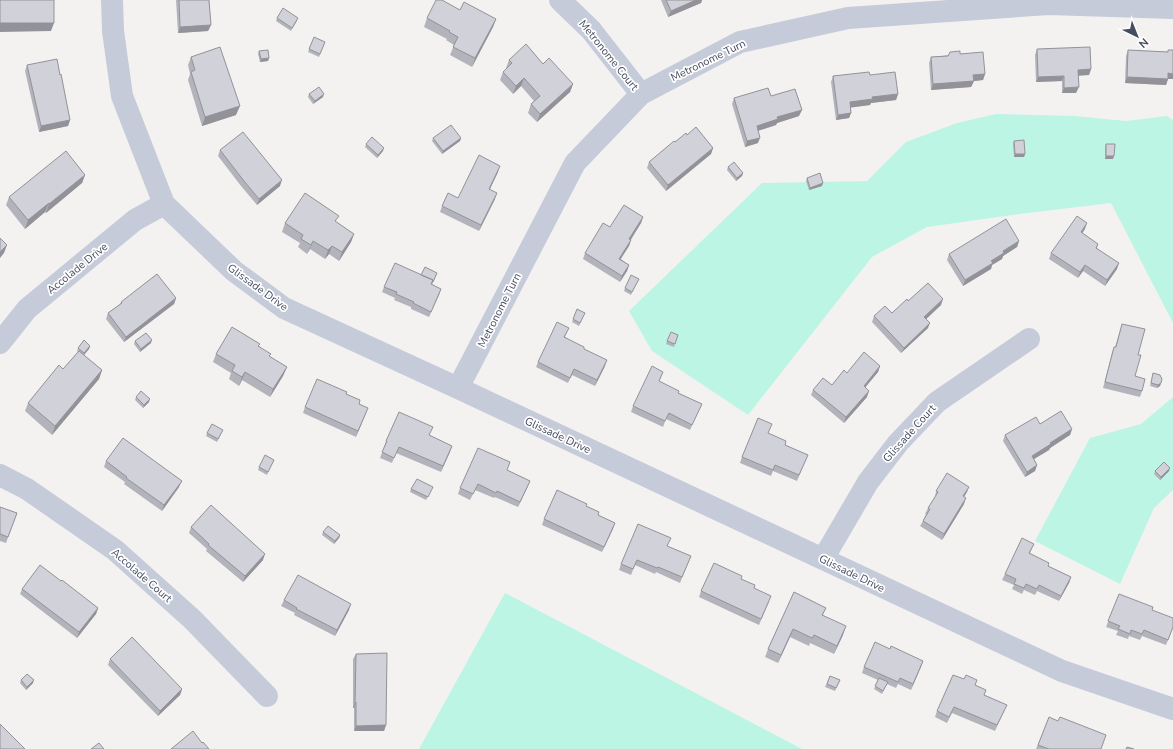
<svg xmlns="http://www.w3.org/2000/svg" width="1173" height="749" viewBox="0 0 1173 749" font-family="'Nunito Sans',sans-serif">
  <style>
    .green { fill: #bcf5e4 }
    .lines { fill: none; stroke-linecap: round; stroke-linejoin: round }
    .minor { stroke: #c6cbda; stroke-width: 22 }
    .wall { fill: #b3b4bb }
    .shaded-wall { fill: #929298 }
    .building { fill: #d0d1d9; stroke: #929298 }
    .labels { text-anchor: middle; stroke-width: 3.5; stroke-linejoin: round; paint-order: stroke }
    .street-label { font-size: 11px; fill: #464c61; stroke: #fff }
  </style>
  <rect width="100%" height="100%" fill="#f4f2f1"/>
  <path class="green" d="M996 114 1075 116 1126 121 1167 116 1173 120V323L1111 203 1020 214 927 227 872 257 748 415 652 351 629 311 762 183 867 181 906 142 957 123Z
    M1173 397V490L1154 508 1120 584 1035 541 1090 438 1141 424Z
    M505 593 802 749H419Z"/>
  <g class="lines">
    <path class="minor" d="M112 0 113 31 122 96 164 204 234 271 284 308 458 388 1062 671 1173 709
      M560 0 591 30 641 94
      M0 343 27 309 135 220 164 204
      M458 388 575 163 641 94 740 42 848 18 1048 4 1173 8
      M0 475 27 489 115 550 192 619 267 696
      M823 559 868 482 898 443 937 402 1029 339"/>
  </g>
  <path class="wall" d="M176 0H209L211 25 208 31 178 33Z
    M661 0H702L701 3 668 17Z
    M460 10 496 19 493 27 472 67 450 55 454 45 446 40 447 39 424 27 427 18Z
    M277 18 297 21 291 31 276 21Z
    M314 37 325 42 319 57 308 52Z
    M1037 49 1091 69 1089 75H1078L1076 93H1062V81L1036 82 1035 55Z
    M1128 50 1168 52 1173 50V79H1168L1166 85 1125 83 1126 56Z
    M259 51 269 58 268 61 260 62 258 54Z
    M960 54 985 74 983 80 974 81 971 87 931 90 929 63 931 57Z
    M191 57 236 115 202 126 188 80 190 74 188 65Z
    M509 60 543 64 573 84 570 92 537 122 528 113 531 104 534 101 521 86 513 94 500 80 503 72 506 69V68Z
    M27 65 70 120 68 126 39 132 25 71Z
    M870 75 898 94 896 100 871 103 870 105 851 107V113L849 118 836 120 831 82 833 76Z
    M309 94 323 97 313 104 308 97Z
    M771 96 799 116 777 123 776 125 758 131V143L745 147 732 104 734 98Z
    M687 135 713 148 711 154 666 191 647 168 649 162 675 142Z
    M433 138H461L460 141 442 154 432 141Z
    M1014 141 1025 154 1024 157H1014L1013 144Z
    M366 144 383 151 377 158 365 147Z
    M1106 144 1113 159H1105V146Z
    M220 150 280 186 257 205 241 186 218 156Z
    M728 167 743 173 742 176 736 181 727 170Z
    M498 172 490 189 495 199 479 231 440 212 442 206 458 198Z
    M85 175 82 183 46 213 45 212 25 229 6 205 9 197Z
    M807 178 822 186 809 190 806 181Z
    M643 217 641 223 631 240 629 246 621 259 629 265 627 271 620 282 583 259 585 253 610 227Z
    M336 222 354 234 351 242 339 261 329 254 325 259 310 249 307 254 298 247 300 243 282 232 285 223Z
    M1085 229 1082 233 1098 244 1097 248 1117 269 1105 286 1083 271 1078 278 1049 259 1051 253Z
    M1019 241 1017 247 1003 256 1002 259 992 265 991 269 963 286 947 260 949 254Z
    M437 273 432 285 441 289 429 317 411 309V307L394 300 395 298 382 292 384 287 421 275Z
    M639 279 631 295 624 291 625 288Z
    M176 298 174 304 124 342 106 319 108 313 120 304 121 302Z
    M908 301 941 305 926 319 928 328 901 353 872 322 874 316 892 313Z
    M577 309 585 313 579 326 572 322Z
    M1122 324 1138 355 1135 376 1142 391 1140 397 1103 388 1112 353 1114 347H1115Z
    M569 328 565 337 584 349 605 366 595 386 572 375 568 383 536 367 538 362Z
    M671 332 678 335 674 347 666 344Z
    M135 341 151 343 140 352 134 344Z
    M90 346 89 349 84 355 102 370 99 379 52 435 25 411 28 403 63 369 78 352 77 351 78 348Z
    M259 346 270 357 287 367 283 376 270 397 242 380 239 386 229 379 231 373 213 362 216 354Z
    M880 366 878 372 865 388 867 397 844 423 811 395 813 390 832 385 847 373Z
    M1153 373 1161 383 1160 386 1157 388 1150 386Z
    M661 377 659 381 678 393 702 404 699 410 690 430 666 419 663 427 631 412 633 406Z
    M346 394 359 404 366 413 356 437 303 413 305 407Z
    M136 397 149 402 143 408 135 400Z
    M1040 424 1072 429 1070 435 1050 448 1049 450 1034 459 1037 465 1035 471 1025 477 1003 441 1005 435Z
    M223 430 217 442 206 436 207 433Z
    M768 433 785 445 808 455 797 481 773 471 771 476 740 463 742 457Z
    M429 435 452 446 441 472 396 453 392 463 380 458 384 447 386 441Z
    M274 460 267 475 258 470 259 467Z
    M106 461 179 487 162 511 124 484 125 482 104 467Z
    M507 470 530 481 518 507 495 497 494 498 475 490 470 500 458 494 460 488Z
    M1155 471H1169L1160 480 1154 474Z
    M411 489 431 490 426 500 410 492Z
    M936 491 967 492 964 496V504L942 540 920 526 923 521 926 514H925L928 508 935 497Z
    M587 506 598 515 615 523 602 552 542 525 544 519Z
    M0 507 17 513 6 543 0 541Z
    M191 527 263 560 243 582 206 551 207 549 189 533Z
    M323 532 340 535 339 538 334 544 322 535Z
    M1034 544 1030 553 1048 566 1071 577 1069 583 1059 601 1037 591 1035 595 1024 590 1022 594 1012 589 1014 585 1002 580 1005 574Z
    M667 546 691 556 680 583 656 572 655 574 635 565 631 575 619 570 621 564Z
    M742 579 754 588 769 602 759 625 699 597 701 591Z
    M61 581 98 608 96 614 77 638 20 594 22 589Z
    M794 592 826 608 823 615 843 635 834 654 810 643 809 646 790 637 778 663 765 657 768 649Z
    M1119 594 1152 610 1173 627 1166 645 1142 636 1140 640 1129 636 1128 639 1116 635 1118 631 1106 627Z
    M284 600 349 610 335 636 294 615 295 613 281 606Z
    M890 649 923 661 911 690 898 684 896 688 887 684 882 694 874 689 878 680 862 673 864 667Z
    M356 654 386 725 384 731H354V708H353V659Z
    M110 659 182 689 180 695 158 716 108 665Z
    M830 676 840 680 835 691 825 687Z
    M964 679 977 680 975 685 984 695 1007 705 995 731 952 713 947 723 935 717 937 711Z
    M21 680 33 683 26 690 20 683Z
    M1049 717 1101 749H1036Z"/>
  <path class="shaded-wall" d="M696 0H702L701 3 668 17 671 11Z
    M496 19 493 27 472 67 475 58Z
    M0 23H54L51 31 0 32Z
    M211 25 208 31 178 33 180 27Z
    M269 58 268 61 260 62 261 59Z
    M1091 69 1089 75 1076 76 1078 70Z
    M1168 73 1173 74V79H1168L1166 85 1125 83 1127 77Z
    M985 74 983 80 974 81 971 87 931 90 933 84 973 75Z
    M1064 76 1062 81 1036 82 1038 77Z
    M524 78 521 86 513 94 516 86Z
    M573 84 570 92 537 122 540 114Z
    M1079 87 1076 93H1062L1064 88Z
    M324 94 323 97 313 104 315 101Z
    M898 94 896 100 871 103 870 105 848 108 850 102 872 97Z
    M240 106 236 115 202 126 205 117Z
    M802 110 799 116 777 123 776 125 754 132 757 126 777 117Z
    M851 113 849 118 836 120 838 115Z
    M70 120 68 126 39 132 41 126Z
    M461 138 460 141 442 154 443 151Z
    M760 138 758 143 745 147 747 141Z
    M384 148 383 151 377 158 378 155Z
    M713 148 711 154 666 191 668 185Z
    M1015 154H1025L1024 157H1014Z
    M1106 156H1114L1113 159H1105Z
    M500 166 498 172 487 195 489 189Z
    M743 173 742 176 736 181 737 178Z
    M85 175 82 183 46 213 49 204Z
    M282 180 280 186 257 205 259 199Z
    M823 183 822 186 809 190 810 188Z
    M497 193 495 199 479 231 481 225Z
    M49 203 45 212 25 229 28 220Z
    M643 217 641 223 627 245 629 239Z
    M1087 223 1085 229 1079 238 1081 232Z
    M354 234 351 242 339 261 342 252Z
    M631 240 629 246 617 264 619 259Z
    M313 241 310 249 307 254 311 245Z
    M1019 241 1017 247 1003 256 1002 259 992 265 991 269 963 286 965 280 1003 251Z
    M7 245 4 253 0 258V252Z
    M332 246 329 254 325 259 328 250Z
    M1119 263 1117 269 1105 286 1107 280Z
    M629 265 627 271 620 282 622 276Z
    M1085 265 1083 271 1078 278 1080 272Z
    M441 289 439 295 429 317 431 312Z
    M176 298 174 304 124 342 126 337Z
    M943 299 941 305 922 323 924 317Z
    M930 323 928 328 901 353 904 348Z
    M152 340 151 343 140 352 141 349Z
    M90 346 89 349 83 356 84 353Z
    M607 360 605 366 595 386 597 380Z
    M880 366 878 372 861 392 864 386Z
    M287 367 283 376 270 397 273 389Z
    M102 370 99 379 52 435 55 426Z
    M245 372 242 380 239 386 242 377Z
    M1161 383 1160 386 1157 388 1158 385Z
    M869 391 867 397 844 423 846 417Z
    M150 399 149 402 143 408 144 405Z
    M368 408 366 413 356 437 358 431Z
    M1072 429 1070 435 1050 448 1049 450 1029 462 1032 456 1050 443Z
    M452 446 450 452 441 472 443 466Z
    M1037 465 1035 471 1025 477 1027 472Z
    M1170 468 1169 471 1160 480 1161 477Z
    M182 481 179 487 162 511 164 505Z
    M530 481 528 486 518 507 520 502Z
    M969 487 967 492 961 502 963 496Z
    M966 498 964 504 942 540 944 534Z
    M615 523 613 529 602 552 604 547Z
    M340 535 339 538 334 544 335 541Z
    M265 554 263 560 243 582 245 576Z
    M1071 577 1069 583 1059 601 1061 596Z
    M351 604 349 610 335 636 337 630Z
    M98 608 96 614 77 638 79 632Z
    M846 626 843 635 834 654 837 646Z
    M793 629 790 637 778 663 781 655Z
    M923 661 921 667 911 690 913 684Z
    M34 680 33 683 26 690 27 687Z
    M182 689 180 695 158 716 160 711Z
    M356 702 354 708H353L355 703Z
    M386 725 384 731H354L356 726Z"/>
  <path class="building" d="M0 0H54V23H0Z
    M179 0H209L211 25 180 27Z
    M436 0H442L460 10 464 2 496 19 475 58 453 47 458 37 449 32 450 31 427 18Z
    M666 0H696L671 11Z
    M283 8 298 18 292 28 277 18Z
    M314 37 325 42 320 54 309 49Z
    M526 44 543 64 549 58 573 84 540 114 531 104 540 96 524 78 516 86 503 72 512 63 509 60Z
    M220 47 240 106 205 117 191 72 195 70 191 57Z
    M1090 47 1091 69 1078 70 1079 87 1064 88V76L1038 77 1037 49Z
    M268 50 269 58 261 59 259 51Z
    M1128 50 1168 52V50H1173V74L1168 73V79L1127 77Z
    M960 51V54L983 52 985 74 973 75 974 81 933 84 931 57 948 56 950 52Z
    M57 59 60 75 61 74 70 120 41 126 27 65Z
    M869 72 870 75 895 72 898 94 872 97 873 99 850 102 851 113 838 115 833 76Z
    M319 87 324 94 315 101 309 94Z
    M768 88 771 96 795 89 802 110 777 117 778 119 757 126 760 138 747 141 734 98Z
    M451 125 461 138 443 151 433 138Z
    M696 127 713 148 668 185 649 162 674 141 675 142 686 133 687 135Z
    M243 132 282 180 259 199 244 181 220 150Z
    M372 137 384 148 378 155 366 144Z
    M1024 140 1025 154H1015L1014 141Z
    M1106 144H1115L1114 156H1106Z
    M66 151 85 175 49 204V203L28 220 9 197Z
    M479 155 500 166 489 189 497 193 481 225 442 206 448 193 458 198Z
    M734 162 743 173 737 178 728 167Z
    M820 173 823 183 810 188 807 178Z
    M305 193 339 216 335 221 354 234 342 252 332 246 328 250 313 241 311 245 301 239 303 235 285 223Z
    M624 205 643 217 629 239 631 240 619 259 629 265 622 276 585 253 603 223 610 227Z
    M1077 216 1087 223 1081 232 1098 244 1096 248 1119 263 1107 280 1085 265 1080 272 1051 253Z
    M1006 219 1019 241 1003 251 1004 253 991 261 993 263 965 280 949 254Z
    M0 238 7 245 0 252Z
    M395 263 433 280 431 284 441 289 431 312 413 303 414 302 396 294 397 292 384 287Z
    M425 267 437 273 433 282 432 281 433 280 421 275Z
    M157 274 176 298 126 337 108 313 122 303 121 302Z
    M631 275 639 279 632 292 625 288Z
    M928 283 943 299 924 317 930 323 904 348 874 316 885 306 892 313 907 299 908 301Z
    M577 309 585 313 580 323 573 319Z
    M557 322 569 328 564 337 584 347V349L607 360 597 380 574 369 570 378 538 362Z
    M1122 324 1145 329 1138 355H1141L1135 376 1145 379 1142 391 1105 382 1114 347H1116Z
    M232 327 260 344 258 346 271 354 269 356 287 367 273 389 245 372 242 377 232 371 235 365 216 354Z
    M671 332 678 335 675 344 667 341Z
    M146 333 152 340 141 349 135 341Z
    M84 340 90 346 84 353 78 348Z
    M79 351 102 370 55 426 28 403 59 365 63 369Z
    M864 352 880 366 864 386 869 391 846 417 813 390 823 378 832 385 844 370 847 373Z
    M652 366 663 372 659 381 679 391 678 393 702 404 692 425 669 413 665 421 633 406Z
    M1153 373 1160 375 1162 379 1161 383 1158 385 1151 383Z
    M317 379 347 392 346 394 360 400 359 404 368 408 358 431 305 407Z
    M141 391 150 399 144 405 136 397Z
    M1061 411 1072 429 1050 443 1051 444 1032 456 1037 465 1027 472 1005 435 1036 417 1040 424Z
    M399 412 433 427 429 435 452 446 443 466 399 447 394 458 382 452 387 441H386Z
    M758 418 772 424 768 433 786 441 785 445 808 455 799 475 775 465 773 470 742 457Z
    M212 424 223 430 218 439 207 433Z
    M123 438 182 481 164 505 126 478 127 477 106 461Z
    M478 448 510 462 507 470 530 481 520 502 497 491 496 493 478 484 473 494 460 488Z
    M265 455 274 460 268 472 259 467Z
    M1164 462 1170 468 1161 477 1155 471Z
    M947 473 969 487 963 496 966 498 944 534 923 521 930 509 928 508 938 492 936 491Z
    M417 479 433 487 428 497 411 489Z
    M557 490 587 504 586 506 599 512 598 515 615 523 604 547 544 519Z
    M211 505 265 554 245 576 208 545 209 544 191 527Z
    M0 507 17 513 8 537 0 534Z
    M638 524 671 538 667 546 691 556 682 577 658 567 657 568 637 560 633 569 621 564Z
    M328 526 340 535 335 541 323 532Z
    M1022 538 1034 544 1029 553 1049 563 1048 566 1071 577 1061 596 1039 585 1037 589 1026 584 1024 588 1014 584 1016 579 1005 574Z
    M714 563 742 576 741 579 755 585 754 588 771 596 761 619 701 591Z
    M40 565 61 581 62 580 98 608 79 632 22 589Z
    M298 575 351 604 337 630 296 609 297 608 284 600Z
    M794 592 826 608 822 615 846 626 837 646 814 635 812 638 793 629 781 655 768 649Z
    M1119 594 1153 607 1152 610 1173 618V627L1168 640 1144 630 1142 634 1131 630 1130 634 1118 629 1120 626 1108 621Z
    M132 637 182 689 160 711 110 659Z
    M875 642 890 649 891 646 923 661 913 684 900 678 898 682 864 667Z
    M387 653 386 725 356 726V702L355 703 356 654Z
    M27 674 34 680 27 687 21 680Z
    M953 675 964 679 966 675 977 680 975 685 986 690 984 695 1007 705 997 725 954 707 949 717 937 711Z
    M830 676 840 680 836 688 827 684Z
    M879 678 888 682 883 691 875 686Z
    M1049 717 1058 721 1060 717 1106 735 1101 749H1049L1038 745Z
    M0 724 25 749H0Z
    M193 731 202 743 203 742 209 749H171Z
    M99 743 104 749H91Z
    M1127 747 1134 749H1126Z"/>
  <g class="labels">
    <g class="street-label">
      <text transform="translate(609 55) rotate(51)" y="4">Metronome Court</text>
      <text transform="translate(708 60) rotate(-26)" y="4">Metronome Turn</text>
      <text transform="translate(77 268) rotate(-39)" y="4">Accolade Drive</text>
      <text transform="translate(258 287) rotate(36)" y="4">Glissade Drive</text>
      <text transform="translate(499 310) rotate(-63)" y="4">Metronome Turn</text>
      <text transform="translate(909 433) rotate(-48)" y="4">Glissade Court</text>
      <text transform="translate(558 435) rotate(25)" y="4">Glissade Drive</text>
      <text transform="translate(852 573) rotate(26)" y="4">Glissade Drive</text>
      <text transform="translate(142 575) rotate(41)" y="4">Accolade Court</text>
    </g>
  </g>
  <g transform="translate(1137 36) rotate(137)" stroke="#ffffff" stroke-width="3" paint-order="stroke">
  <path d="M0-3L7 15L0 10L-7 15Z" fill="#464c61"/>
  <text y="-6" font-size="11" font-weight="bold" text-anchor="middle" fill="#464c61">N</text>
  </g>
</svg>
